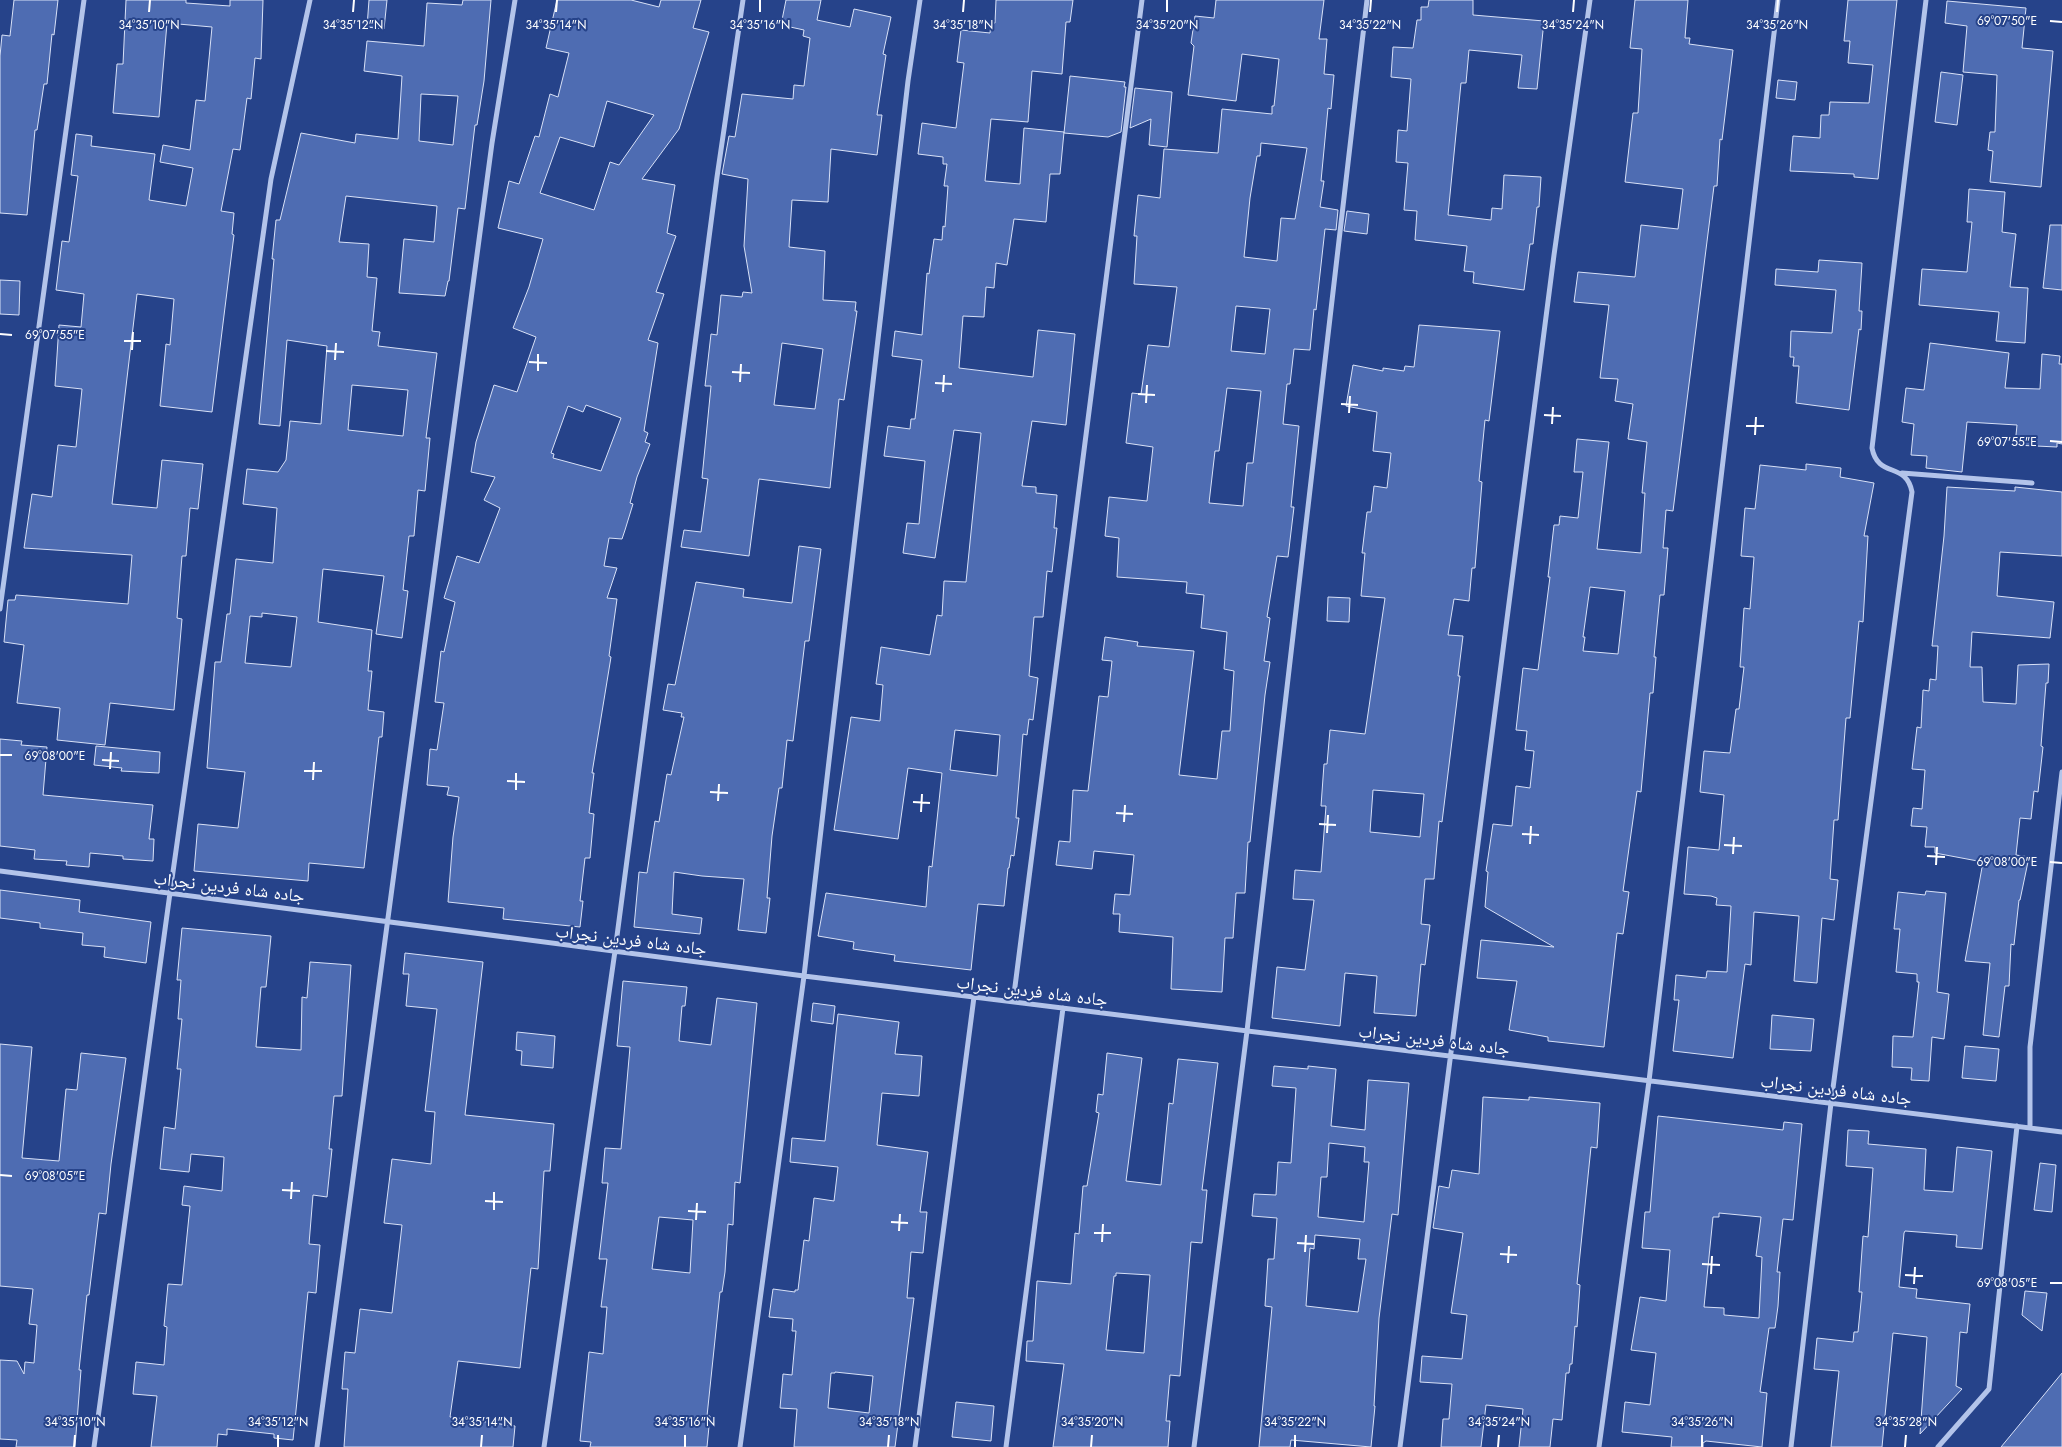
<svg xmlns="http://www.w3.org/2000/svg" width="2062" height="1447" viewBox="0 0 2062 1447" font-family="Jost,'Noto Naskh Arabic',sans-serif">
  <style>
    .building { fill: #4e6cb2; stroke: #d8e1f7; fill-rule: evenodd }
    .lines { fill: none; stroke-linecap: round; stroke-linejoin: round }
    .street { stroke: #b3c4ea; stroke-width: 5 }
    .ticks { fill: none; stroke: #fff; stroke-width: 2 }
    .labels { text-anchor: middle; stroke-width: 4; stroke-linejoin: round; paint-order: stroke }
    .street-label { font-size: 18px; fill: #fff; stroke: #26438a }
    .ticks-label { font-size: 12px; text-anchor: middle; fill: #fff; stroke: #26438a; stroke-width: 4; stroke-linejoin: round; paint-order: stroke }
  </style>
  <rect width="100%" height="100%" fill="#26438a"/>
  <path class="building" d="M14 0H58L54 35 52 34 47 84H44L37 130H35L27 215 0 213V56L2 35 10 36Z
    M126 0H186V3L230 6V0H263L261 59 255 58 251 99 247 98 240 150 233 149 221 211 234 213 232 234 234 235 212 412 160 406 166 344 170 345 174 299 137 294 112 504 157 508 162 460 203 464 198 509 190 508 186 556H182L177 618 182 619 174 710 110 703 105 745 57 740 60 708 17 703 24 645 4 642 8 600H15L16 595 128 604 132 555 24 548 32 494 52 497 58 445 76 447 82 389 55 386 59 325 81 327 84 294 56 290 62 241 69 242 78 176 71 175 76 134 92 136 91 146 155 154 149 200 186 206 193 168 160 162 163 145 190 150 196 100 205 101 212 27 167 23 159 117 113 113 117 64H123Z
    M369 0H387L384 29 367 27Z
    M463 0H491L484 81 477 125H475L465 209 458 208 449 281H448L445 296 399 293 404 239 434 242 437 206 346 196 339 242 369 244 367 277 377 278 372 331 380 332 378 346 437 353 426 438H430L425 491 418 490 414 536H409L403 590 408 591 402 638 376 634 384 576 323 569 318 622 372 630 368 671H372L368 710 384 712 382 737H379L364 868 309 863 308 881 194 871 198 824 238 828 245 772 207 768 215 662H221L227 614H230L236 559 273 563 277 508 243 504 247 469 278 472 286 460 290 421 321 424 327 346 287 340 280 426 259 424 274 259H272L276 220H280L301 133 355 143 356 134 398 139 402 76 364 71 367 41 424 46 427 3 462 5ZM421 94 458 96 453 145 419 141ZM352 385 408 390 403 436 348 430ZM262 613 297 617 291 667 245 663 250 616 262 617Z
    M557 0H631L659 7 661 0H701L693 28 709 32 679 129 642 179 675 185 667 233 676 236 656 292 664 294 648 340 658 343 644 431 648 433 645 442 650 444 637 477 630 503 633 504 625 530 622 539 609 538 604 566 617 568 607 598 617 599 609 656 611 657 592 773H594L589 813 594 814 590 858H585L580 901H583L580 927 503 919 504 908 448 902 453 837 459 797 447 795 449 787 427 785 430 749 437 750 444 703 435 702 441 651 444 652 455 602 444 598 457 556 479 563 500 508 484 500 495 477 471 472 476 442 494 385 517 392 536 337 513 328 529 287 543 239 498 228 509 181 519 184 535 136 539 137 550 94 558 97 569 53 546 48ZM607 101 654 115 619 165 610 162 594 210 540 193 560 137 594 147ZM586 405 621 418 601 471 553 458 554 454 551 453 568 406 583 412Z
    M786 0H821L817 20 850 27 854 9 891 17 883 54 886 55 877 115H882L877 155 831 149 828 202 792 200 789 247 825 251 823 300 856 302 855 311H857L844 400 839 399 830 488 759 479 749 556 681 547 684 530 701 532 708 479 702 478 711 386H705L711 334 717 335 721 295 742 297 743 292 752 293 744 246 748 179 722 174 729 136 735 137 742 94 793 99 794 85 804 86 810 38 803 36 804 30 781 25ZM782 343 823 349 815 409 774 405Z
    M996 0H1073L1070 22H1066L1062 74 1032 71 1028 122 991 119 985 181 1020 184 1024 128 1064 132 1060 174H1050L1046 222 1014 219 1007 265 996 263 994 288 986 287 984 317 963 316 959 368 1033 377 1038 330 1075 334 1066 425 1032 421 1022 486 1036 487V493L1057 495 1054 528H1057L1052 572 1047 571 1043 617H1034L1029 676 1038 678 1033 720 1029 719 1027 735 1023 734 1016 818H1019L1014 856 1011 855 1009 868H1008L1004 906 978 904 971 970 894 961 895 955 853 949 854 942 818 936 826 893 926 907 929 866 932 867 942 773 908 768 898 839 834 830 851 717 880 721 883 685 876 684 881 647 930 655 937 615 942 616 944 581 966 582 981 433 954 430 935 558 903 553 907 523 919 524 925 461 884 456 888 426 910 429 911 419H915L922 360 892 356 895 331 922 335 927 273 929 274 934 239 942 240 943 226 945 227 948 186H944L947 164H943V157L918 154 922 123 956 128 964 63 957 62 961 30 990 33 991 23H995ZM955 730 1000 735 997 776 950 770Z
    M1216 0H1324L1319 39H1327L1324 74 1334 75 1331 109 1328 108 1321 181H1324L1320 207 1338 210 1336 230 1325 229 1316 310 1314 309 1310 350 1294 349 1290 384H1287L1283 424 1299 426 1291 507H1294L1288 557 1277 556 1267 617 1270 618 1264 661 1270 662 1265 695 1250 842H1248L1245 893H1236L1233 938H1225L1222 992 1171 989 1173 937 1119 932 1120 914H1113L1115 894 1130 895 1134 855 1094 851 1092 869 1056 865 1059 841 1070 842 1073 790 1088 791 1099 696 1108 697 1112 661 1102 660 1105 637 1138 642 1137 646 1194 651 1179 775 1217 779 1222 731H1230L1234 671 1224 669 1227 632 1201 628 1204 595 1186 593 1187 582 1117 577 1119 538 1105 536 1109 497 1147 501 1153 447 1126 443 1132 393 1141 394 1148 345 1169 347 1177 287 1134 284 1137 236H1134L1138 195 1160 198 1164 149 1218 153 1222 109 1272 114V106H1274L1279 59 1242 54 1236 101 1188 95 1194 46 1191 43 1195 16 1214 18ZM1261 143 1307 148 1295 219 1281 218 1277 261 1244 257 1250 198 1257 156H1260ZM1236 306 1270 309 1265 354 1231 351ZM1227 388 1261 391 1253 463H1247L1243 506 1209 503 1215 451H1219Z
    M1429 0H1473V15L1544 21 1537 89 1518 88 1522 55 1469 50 1466 83H1461L1448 215 1491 220 1492 208 1502 209 1504 175 1541 177 1539 207H1537L1533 244H1530L1524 290 1473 283 1474 272 1464 271 1467 246 1415 240 1417 211 1404 210 1408 163 1396 162 1398 130 1407 131 1411 79 1391 77 1393 47 1413 48 1417 20H1421V7H1428Z
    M1635 0H1688L1685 38H1690L1689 44 1733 50 1722 140 1720 139 1717 186H1714L1673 511 1666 510 1663 548H1668L1664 595H1660L1654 657H1656L1653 693H1650L1641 792 1637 791 1623 891 1629 892 1623 934 1617 933 1604 1047 1548 1041V1037L1509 1030 1517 981 1477 978 1481 940 1554 947 1485 907 1488 872 1486 871 1493 824 1512 826 1516 786 1530 788 1534 751 1525 750 1527 731 1516 730 1523 668 1538 670 1550 577H1548L1554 525H1559L1560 516 1578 518 1583 472H1574L1577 439 1609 442 1597 549 1641 553 1645 493H1642L1647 442 1628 439 1633 404 1615 401 1618 379 1600 378 1609 305 1574 302 1578 272 1635 277 1641 225 1678 229 1683 189 1625 182 1633 113H1638L1642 49 1630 48ZM1590 587 1625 591 1618 654 1583 651 1585 637H1583Z
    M1848 0H1897L1878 179 1854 177V174L1790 171 1793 136 1820 138 1821 115H1829L1830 102 1869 103 1873 65 1848 63 1850 41H1844Z
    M1947 1 2026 8 2022 48 2053 51 2041 187 1990 182 1993 151 1988 150 1990 132H1995L1997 75 1963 72 1967 26 1945 23Z
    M1941 72 1963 75 1957 125 1935 122Z
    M1070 76 1125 82 1124 87H1126L1121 132 1108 137 1064 133Z
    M1778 80 1797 82 1795 100 1776 98Z
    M1135 88 1172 92 1167 147 1149 145 1151 119 1130 128Z
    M1969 189 2005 192 2002 232 2016 234 2010 287 2028 288 2025 343 1996 341 1999 312 1919 305 1922 269 1967 272 1972 222H1967Z
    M1347 211 1369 214 1367 234 1344 231Z
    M2050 225H2062V290L2043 288Z
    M1819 260 1862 263 1859 311H1862L1861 330 1859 329 1849 410 1796 403 1799 366H1793L1794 357H1790L1791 331 1832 333 1836 290 1775 285 1776 269 1818 272Z
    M0 280 20 281 19 315 0 314Z
    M1419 325 1500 331 1489 421 1485 420 1479 481 1482 482 1475 568H1472L1469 601 1454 599 1448 635 1463 636 1458 676H1460L1442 822 1439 821 1434 879H1425L1421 924 1430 925 1425 965 1421 964 1416 1016 1374 1013 1377 976 1345 973 1340 1026 1272 1018 1277 967 1305 970 1314 900 1293 899 1295 870 1321 872 1326 806H1321L1324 764H1327L1330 730 1365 734 1385 598 1361 596 1365 553H1362L1367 512H1371L1374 486 1387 488 1391 453 1373 451 1377 412 1346 406 1353 365 1383 371V368L1404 371 1405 366 1414 367ZM1373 790 1424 794 1420 837 1370 832Z
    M1930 343 2009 353 2005 388 2040 389 2042 354 2060 356 2059 364H2062V444L2057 443V447L2015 445 2017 425 1967 422 1962 472 1926 468 1927 456 1911 455 1914 424 1902 422 1906 388 1924 390Z
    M1806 464 1841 468 1840 477 1874 483 1864 536H1868L1863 622 1859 621 1850 718H1846L1838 820H1834L1830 879 1838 880 1834 920 1822 918 1817 983 1794 981 1799 916 1754 912 1751 965 1745 964 1733 1058 1673 1051 1679 1000H1674L1676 975 1706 978 1707 971 1727 972 1731 906 1716 905 1717 898 1711 896 1684 894 1688 847 1719 850 1724 795 1700 792 1704 751 1730 753 1736 709H1739L1744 667H1740L1744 608 1750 609 1754 557 1741 556 1745 508 1755 509 1760 465 1806 470Z
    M1947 487 2015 491V487L2062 492V556L2000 552 1997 596 2054 602 2050 638 1972 632 1970 667H1982L1983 702 2016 704 2018 665 2049 664 2048 683H2046L2041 746 2043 747 2038 792 2034 791 2031 819 2020 818 2016 855 2029 857 2020 900H2019L2014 945 2011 944 2009 986H2005L1999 1037 1983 1035 1990 963 1965 961 1983 862 1935 853V847H1925L1927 827 1911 826 1913 808 1922 809 1925 770 1912 769 1917 727 1921 728 1923 690 1929 691 1930 679 1936 680 1938 646H1932L1944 536Z
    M799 546 821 549 809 641H805L793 741 787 740 782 788H779L772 836 767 898H770L766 933 738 930 744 879 702 876 674 872 672 914 702 918 700 934 634 927 639 872 647 873 655 821 659 822 667 774 671 775 684 717H681L682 713 663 710 668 684 675 685 696 582 744 589 743 597 792 603Z
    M1328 597 1350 598 1349 622 1327 621Z
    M0 739 22 741 21 745 47 747 43 795 153 805 149 839H154L153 861 123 859V856L90 853 89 867 66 865 67 861 34 859 35 850 0 846Z
    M96 746 160 752 159 773 121 771 122 768 94 765Z
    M0 890 80 900 79 912 151 922 146 963 104 957 105 947 82 945 83 933 40 928V923L0 918Z
    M1926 891 1946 893 1937 992 1949 994 1944 1039 1932 1037 1929 1081 1911 1080 1912 1068 1892 1067 1893 1036 1913 1037 1919 982H1917V974L1896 972 1900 929H1894L1898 892 1925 895Z
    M182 928 271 936 266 987H261L256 1047 301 1050 302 997 307 998 310 962 351 965 342 1096H334L329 1149H332L327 1197 313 1195 309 1244 320 1245 316 1293 308 1292 293 1440 274 1438V1434L227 1429V1435L218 1434 217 1447H151L157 1396 133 1394 136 1362 164 1365 167 1327 164 1326 168 1284 182 1285 190 1206 182 1205 184 1186 222 1191 224 1157 191 1154 189 1172 160 1169 164 1127 175 1129 181 1069H177L182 1019H178L181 980H177Z
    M405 953 483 962 465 1115 554 1124 550 1171H544L538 1269 531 1268 520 1368 458 1361 450 1417 515 1426 513 1447H344L348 1389H342L345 1352 355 1353 360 1309 392 1313 402 1225 384 1223 392 1159 431 1164 435 1112 425 1111 437 1009 406 1006 409 974H403Z
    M623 981 687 987 685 1006H682L679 1041 711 1045 717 998 757 1003 740 1183 735 1182 733 1225 728 1224 725 1272 722 1292H720L707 1416H710L707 1447H590L591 1442 580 1441 589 1352 603 1354 607 1307H601L607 1259H599L608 1183H602L605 1148 621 1149 630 1047 617 1046ZM659 1217 693 1220 690 1273 652 1269Z
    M813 1003 835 1006 833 1024 811 1021Z
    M838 1014 899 1022 895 1054 922 1056 919 1096 882 1093 877 1145 928 1152 920 1212H927L923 1253 911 1252 907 1298H914L895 1447H794L797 1409 780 1408 783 1374 792 1375 796 1331H792L793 1319 769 1317 773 1289 795 1292V1290H798L804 1240 809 1241 814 1198 834 1201 838 1167 790 1162 792 1138 825 1141ZM835 1372 873 1376 869 1413 828 1408 831 1373H835Z
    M1772 1015 1814 1019 1811 1051 1770 1049Z
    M517 1032 555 1036 553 1068 521 1065 522 1051 516 1050Z
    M0 1044 32 1047 22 1158 59 1161 66 1089 77 1090 81 1053 126 1058 111 1164 106 1214 99 1213 89 1295H87L79 1370H81L75 1447H16L17 1440 0 1439V1360L17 1361 24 1374 25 1362 34 1363 37 1325 29 1324 33 1289 0 1286Z
    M1965 1046 1999 1049 1996 1081 1962 1078Z
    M1107 1053 1142 1058 1126 1181 1161 1185 1169 1103 1173 1104 1178 1059 1218 1063 1202 1190H1207L1202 1243 1191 1242 1180 1376 1170 1375 1166 1421H1170L1168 1447H1053L1064 1364 1026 1361 1027 1341H1033L1037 1281 1071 1284 1075 1233 1079 1234 1083 1186H1087L1099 1113 1096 1112 1098 1094 1103 1095ZM1116 1273 1150 1275 1144 1353 1106 1350 1114 1276H1116Z
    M1274 1066 1308 1069V1066L1336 1069 1331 1126 1365 1130 1368 1080 1409 1083 1398 1215 1392 1214 1379 1318 1374 1406H1375L1371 1447 1291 1440 1290 1447H1259L1272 1307 1265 1306 1268 1259H1274L1277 1218 1252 1216 1254 1194 1276 1195 1278 1162 1291 1163 1296 1088 1272 1086ZM1329 1143 1365 1147 1364 1162H1369L1364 1222 1318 1217 1321 1177H1327ZM1315 1235 1360 1239 1358 1259H1366L1358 1312 1306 1306 1310 1248 1314 1249Z
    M1483 1097 1529 1100V1097L1600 1103 1597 1148 1591 1147 1577 1284 1580 1285 1577 1327 1575 1326 1572 1364H1570L1569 1373H1566L1562 1420 1553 1419 1550 1447H1519L1523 1409 1486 1405 1481 1447H1441L1443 1419H1449L1452 1384 1420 1382 1422 1356 1462 1359 1467 1315 1451 1313 1463 1233 1433 1228 1439 1186 1449 1188 1452 1170 1479 1174Z
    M1658 1116 1783 1130 1784 1122 1802 1124 1793 1220 1783 1219 1777 1272H1780L1778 1306 1775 1328H1769L1760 1392 1767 1393 1762 1447 1706 1441 1703 1443V1447H1671L1672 1437 1622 1432 1625 1402 1650 1405 1656 1353 1631 1350 1640 1297 1666 1301 1670 1250 1642 1248 1645 1212H1650ZM1719 1213 1761 1217 1756 1256 1762 1257 1759 1318 1724 1315V1308L1704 1307 1713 1217H1719Z
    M1848 1130 1869 1131 1868 1144 1926 1149 1924 1190 1953 1192 1957 1147 1992 1151 1982 1249 1956 1247 1957 1235 1905 1231 1904 1233 1899 1287 1917 1289 1916 1298 1970 1304 1967 1333 1960 1332 1956 1386 1962 1389 1920 1434 1927 1337 1893 1333 1882 1447H1831L1839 1371 1814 1369 1817 1338 1853 1342 1854 1332H1858L1862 1292H1859L1863 1236 1868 1237 1873 1168 1846 1166Z
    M2040 1163 2056 1165 2052 1212 2034 1210Z
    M2025 1291 2047 1293 2042 1331 2022 1315Z
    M2062 1373V1447H2001Z
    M956 1402 994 1406 991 1441 952 1437Z"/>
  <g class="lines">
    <path class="street" d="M1902 473 2032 483
      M0 609 84 0
      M0 871 804 976 2062 1132
      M1013 1002 1142 0
      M2030 1128V1047L2062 772
      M94 1447 170 893 271 179 310 0
      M317 1447 492 143 515 0
      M544 1447 615 951 717 177 743 0
      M740 1447 804 976 908 81 920 0
      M915 1447 974 997
      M1006 1447 1063 1008
      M1194 1447 1247 1031 1367 0
      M1400 1447 1554 255 1590 0
      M1599 1447 1649 1081 1778 0
      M1791 1447 1831 1103 1912 492C1906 461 1878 479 1872 448L1926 0
      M1938 1447 1989 1389 2017 1126"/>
  </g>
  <path class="ticks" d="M149 12 150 0M353 12 354 0M556 12 557 0M760 12V0M963 12 964 0M1167 12V0M1370 12 1371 0M1573 12 1574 0M1777 12 1778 0M2050 21 2062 22M0 334 12 335M124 341H141M132 350 133 332M326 351 344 352M335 360 336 343M529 362 547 363M538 371V354M732 372 750 373M740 382 741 364M935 383 952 384M943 392 944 375M1138 394 1155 395M1146 403 1147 385M1341 404 1358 405M1349 413 1350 396M1544 415 1561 416M1552 424 1553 407M1746 426H1764M1755 435 1756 417M2050 441 2062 442M0 755H12M102 760 119 761M110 769 111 752M304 771H322M313 780 314 762M507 781 525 782M516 790V773M710 792 728 793M718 801 719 784M913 802 930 803M921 812 922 794M1116 813 1133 814M1124 822 1125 805M1319 824 1336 825M1327 833 1328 815M1522 834 1539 835M1530 844 1531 826M1724 845 1742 846M1733 854 1734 837M1927 856 1945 857M2050 862 2062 863M1936 865 1937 847M0 1175 12 1176M282 1190 300 1191M291 1199 292 1182M485 1201 503 1202M494 1210V1192M688 1211 706 1212M696 1220 697 1203M891 1222 908 1223M899 1231 900 1214M1094 1233H1111M1102 1242 1103 1224M1297 1243 1314 1244M1305 1252 1306 1235M1500 1254 1517 1255M1508 1263 1509 1246M1702 1264 1720 1265M1711 1274 1712 1256M1905 1275 1923 1276M2050 1283H2062M1914 1284 1915 1267M74 1447 75 1435M278 1447V1435M481 1447 482 1435M685 1447V1435M888 1447 889 1435M1091 1447 1092 1435M1295 1447V1435M1498 1447 1499 1435M1702 1447V1435M1905 1447 1906 1435"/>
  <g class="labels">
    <g class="street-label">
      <text transform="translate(229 887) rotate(7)" y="6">جاده شاه فردین نجراب</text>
      <text transform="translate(631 940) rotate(7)" y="6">جاده شاه فردین نجراب</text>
      <text transform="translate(1032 991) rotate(7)" y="6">جاده شاه فردین نجراب</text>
      <text transform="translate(1434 1040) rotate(7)" y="6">جاده شاه فردین نجراب</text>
      <text transform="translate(1836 1090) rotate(7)" y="6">جاده شاه فردین نجراب</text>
    </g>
  </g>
  <g class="ticks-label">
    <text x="2007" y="25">69°07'50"E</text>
    <text x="149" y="29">34°35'10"N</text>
    <text x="353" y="29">34°35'12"N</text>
    <text x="556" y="29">34°35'14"N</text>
    <text x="760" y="29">34°35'16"N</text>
    <text x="963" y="29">34°35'18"N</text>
    <text x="1167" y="29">34°35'20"N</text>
    <text x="1370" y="29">34°35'22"N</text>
    <text x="1573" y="29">34°35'24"N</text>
    <text x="1777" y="29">34°35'26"N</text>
    <text x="55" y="339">69°07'55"E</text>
    <text x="2007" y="446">69°07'55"E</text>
    <text x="55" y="760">69°08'00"E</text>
    <text x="2007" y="866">69°08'00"E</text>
    <text x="55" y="1180">69°08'05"E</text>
    <text x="2007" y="1287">69°08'05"E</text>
    <text x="75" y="1426">34°35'10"N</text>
    <text x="278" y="1426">34°35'12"N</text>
    <text x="482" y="1426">34°35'14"N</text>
    <text x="685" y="1426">34°35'16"N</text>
    <text x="889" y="1426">34°35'18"N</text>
    <text x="1092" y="1426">34°35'20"N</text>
    <text x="1295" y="1426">34°35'22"N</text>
    <text x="1499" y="1426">34°35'24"N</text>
    <text x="1702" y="1426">34°35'26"N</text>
    <text x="1906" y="1426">34°35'28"N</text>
  </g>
</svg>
